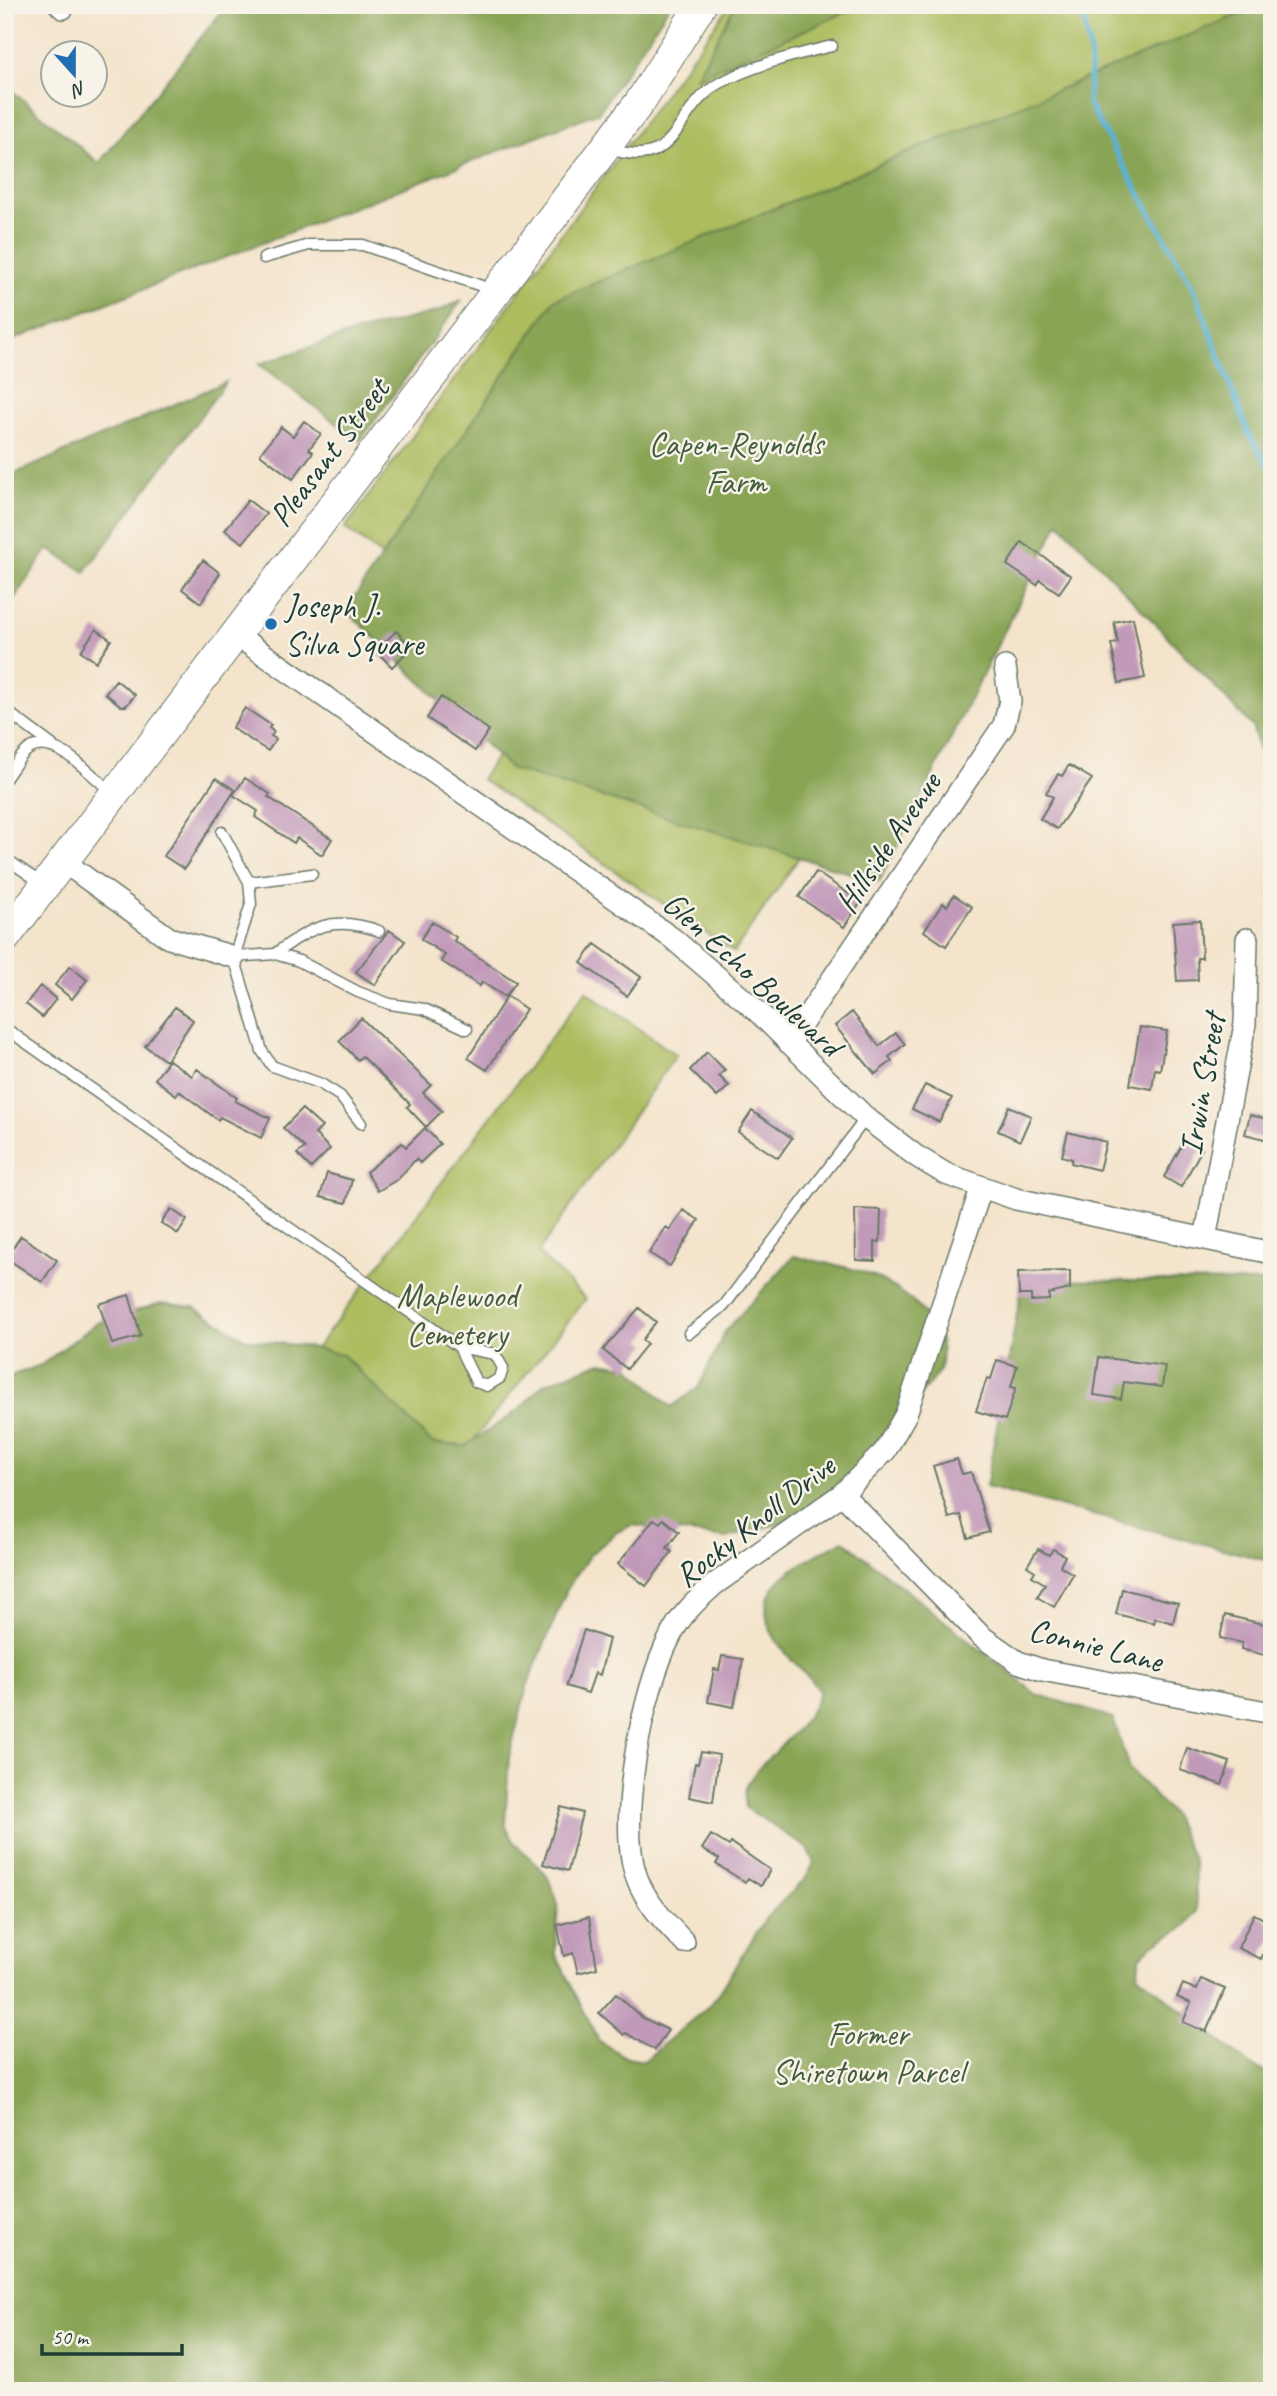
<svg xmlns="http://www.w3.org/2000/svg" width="1277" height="2396" viewBox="0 0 1277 2396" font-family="Caveat,sans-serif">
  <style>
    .green { fill: #acbc5e; stroke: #667c49; stroke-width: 2 }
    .forest { fill: #89a455; stroke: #547044; stroke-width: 2 }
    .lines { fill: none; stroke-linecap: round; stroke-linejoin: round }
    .stream { stroke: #56b2d4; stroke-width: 5 }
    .building { fill: #c19ab9 }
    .lane-casing { stroke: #6a7769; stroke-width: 13 }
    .street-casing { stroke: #6a7769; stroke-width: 24 }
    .secondary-casing { stroke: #6a7769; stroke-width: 32 }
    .lane { stroke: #fff; stroke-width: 10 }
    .street { stroke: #fff; stroke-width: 21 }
    .secondary { stroke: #fff; stroke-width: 30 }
    .poi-dot { fill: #1f6fb2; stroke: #f7f3e8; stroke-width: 2.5 }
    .labels { text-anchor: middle; stroke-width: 5; stroke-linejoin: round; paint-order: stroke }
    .park-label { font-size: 33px; fill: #425d3e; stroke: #f7f3e8 }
    .street-label { font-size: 33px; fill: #1f3d34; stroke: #f7f3e8 }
    .poi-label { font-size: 33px; fill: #1f3d34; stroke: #f7f3e8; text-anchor: start }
  </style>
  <rect width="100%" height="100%" fill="#f7f3e8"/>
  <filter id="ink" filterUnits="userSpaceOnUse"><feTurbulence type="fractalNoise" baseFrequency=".0143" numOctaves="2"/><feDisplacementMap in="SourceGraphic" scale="14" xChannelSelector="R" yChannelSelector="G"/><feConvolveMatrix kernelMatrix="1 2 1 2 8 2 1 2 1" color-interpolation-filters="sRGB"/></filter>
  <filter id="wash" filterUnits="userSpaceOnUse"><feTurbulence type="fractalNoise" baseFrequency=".00686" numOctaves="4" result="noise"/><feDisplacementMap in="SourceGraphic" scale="28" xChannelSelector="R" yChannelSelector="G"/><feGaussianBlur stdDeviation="1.57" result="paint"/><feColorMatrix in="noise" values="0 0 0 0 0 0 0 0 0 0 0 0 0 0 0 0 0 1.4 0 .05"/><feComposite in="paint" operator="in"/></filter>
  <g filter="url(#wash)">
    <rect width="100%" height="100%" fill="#f4e4cc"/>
    <path class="green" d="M730 5H1272V170L734 952 481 779 552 676 470 623 345 528Z
      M586 991 676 1055 538 1253 586 1299 445 1476 300 1370Z"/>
    <path class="forest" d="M227 5H670L599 112 5 343V85L99 163Z
      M735 5H862L696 78Z
      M1259 6 1272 16V792L1252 726 1059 522 879 882 511 769 346 610 554 300Z
      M462 300 360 441 259 364 353 333 439 311Z
      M226 382 85 572 48 549 5 612V478Z
      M794 1256C819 1263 849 1265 873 1276 909 1293 955 1330 938 1373L854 1477 813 1515 725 1538 632 1525 617 1532 589 1556 568 1587 527 1686 509 1757 505 1825 513 1841 546 1874 553 1889 558 1904 555 1953 599 2041 627 2058 644 2061 712 2003 766 1918 806 1878 814 1863 807 1848 746 1808C746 1803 744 1797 745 1792 751 1762 807 1736 819 1692 809 1674 795 1665 783 1650 736 1589 797 1567 843 1540L1036 1694 1113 1718 1129 1769 1173 1815 1194 1861 1197 1912 1186 1926 1152 1945 1140 1957 1137 1974 1251 2066 1272 2075V2391H5V1378L41 1365 97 1323 161 1303 194 1307 246 1339 310 1347 343 1355 432 1443 465 1446 520 1409 543 1384 601 1362 629 1367 671 1407 698 1388 726 1330Z
      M1023 1280 1272 1282V1562L986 1487Z"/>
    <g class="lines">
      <path class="stream" d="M1081 5 1091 58 1088 103 1194 289 1249 435 1272 471"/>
    </g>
    <g id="blocks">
      <path class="building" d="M304 421 321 434 309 449 313 452 293 479 260 454 281 427 293 436Z
        M248 500 266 514 243 543 225 530Z
        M1022 542 1071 576 1059 593 1040 580 1037 585 1007 565Z
        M203 560 220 573 201 603 182 589Z
        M1133 618 1145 678 1119 683 1111 644 1118 643 1114 622Z
        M96 629 111 640 96 662 81 651Z
        M396 631 412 647 392 667 376 651Z
        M116 680 135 695 126 706H121L105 693Z
        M441 697 489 730 475 751 427 718Z
        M245 708 271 725 269 728 274 732 271 736 276 739 268 751 232 728Z
        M1069 765 1092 779 1057 829 1040 819 1053 797 1046 793 1058 774 1062 776Z
        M216 778 235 790 184 869 164 856Z
        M245 778 270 794 268 797 332 839 322 855 297 838 294 843 255 817 258 811 233 795Z
        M816 872 861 902 844 927 799 897Z
        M954 895 972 907 946 946 924 931 943 903 947 906Z
        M1200 920 1202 958H1197L1198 980 1177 981 1173 922Z
        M432 922 456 937 454 941 516 982 505 997 482 982 480 986 441 961 445 955 421 939Z
        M389 930 405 941 375 985 356 972Z
        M595 944 641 977 627 996 581 963Z
        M70 966 87 980 72 999 55 985Z
        M40 986 56 999 42 1017 26 1004Z
        M507 996 526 1009 487 1070 468 1058Z
        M175 1007 193 1020 166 1061 145 1046Z
        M852 1012 879 1046 896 1033 905 1044 889 1057 892 1061 875 1074 835 1026Z
        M361 1018 431 1085 423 1093 442 1111 426 1127 407 1107 410 1104 362 1056 358 1060 339 1041Z
        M1140 1027 1167 1031 1160 1070 1155 1069 1152 1089 1130 1085Z
        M707 1052 725 1070 719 1076 729 1086 717 1097 690 1070Z
        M169 1060 192 1076 197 1069 237 1098 235 1101 270 1118 261 1138 220 1117 218 1120 179 1091 176 1095 155 1079Z
        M925 1085 952 1098 939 1122 912 1109Z
        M1009 1106 1031 1116 1020 1141 998 1131Z
        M302 1109 322 1127 315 1134 330 1149 311 1168 297 1154 305 1148 283 1128Z
        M752 1111 792 1138 778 1158 738 1132Z
        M1250 1115 1272 1120V1141L1245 1134Z
        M425 1128 440 1144 420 1163 416 1159 398 1179 378 1191 366 1172 402 1143 406 1147Z
        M1068 1132 1106 1142 1099 1170 1071 1163 1072 1159 1062 1156Z
        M1185 1140 1202 1149 1181 1187 1164 1177Z
        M327 1173 352 1180 346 1203 320 1197Z
        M171 1209 187 1220 178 1234 161 1223Z
        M855 1209 881 1210 880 1242H875V1261L856 1260Z
        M683 1210 699 1220 670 1266 649 1253 666 1227 670 1230Z
        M21 1236 57 1260 42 1282 6 1258Z
        M1070 1271V1289L1049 1294V1300L1031 1301V1295H1019L1018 1272Z
        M129 1295 141 1336 112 1344 99 1304Z
        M639 1308 656 1322 642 1340 647 1344 627 1369 603 1350Z
        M1099 1357 1165 1366 1162 1387 1124 1382 1121 1399 1094 1395Z
        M997 1360 1017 1366 1011 1387 1016 1388 1005 1420 976 1411 987 1378 991 1379Z
        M957 1459 962 1474 971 1472 989 1532 968 1538 961 1515 949 1518 933 1466Z
        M654 1519 660 1523 663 1519 679 1532 667 1548 672 1552 646 1586 618 1564Z
        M1038 1549 1049 1555 1053 1549 1065 1556 1060 1566 1073 1574 1054 1607 1037 1597 1045 1584 1032 1576 1035 1571 1027 1566Z
        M1122 1589 1178 1603 1173 1623 1155 1618 1154 1623 1116 1614Z
        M1225 1615 1272 1626V1657L1241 1649 1242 1643 1220 1638Z
        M584 1630 609 1639 600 1675 595 1673 588 1693 566 1686Z
        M722 1656 743 1659 734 1707 708 1702 714 1669 719 1670Z
        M1187 1748 1230 1762 1222 1785 1180 1770Z
        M701 1752 719 1755 713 1802 689 1797 695 1763 698 1764Z
        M561 1807 582 1813 568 1871 543 1864Z
        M711 1835 729 1846 731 1843 770 1870 761 1886 748 1878 745 1882 716 1864 719 1859 702 1849Z
        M1254 1914 1272 1923V1936L1261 1959 1238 1948Z
        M589 1917 597 1968 578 1973 573 1953 564 1956 557 1925Z
        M1201 1979 1225 1989 1206 2032 1183 2022 1191 2003 1177 1997 1183 1984 1197 1990Z
        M616 1994 641 2017 668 2030 655 2050 626 2033 624 2035 599 2013Z"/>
    </g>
  </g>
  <g filter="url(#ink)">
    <use href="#blocks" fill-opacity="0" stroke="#6a7769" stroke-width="2"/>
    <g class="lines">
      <defs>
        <path id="lane" d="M607 148C682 174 671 110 720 83 754 65 794 55 832 46
          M264 258 309 245H363L493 290
          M5 710 52 745
          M5 779C12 770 19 756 29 749 56 733 92 777 112 792
          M222 832 249 882 251 904 234 957 262 1051 272 1066 321 1084 340 1096 361 1123
          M5 858 44 885
          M249 882 312 874
          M275 954C311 926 334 915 379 931
          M234 957 275 954 299 961 358 992 390 1004 424 1009 467 1029
          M5 1028 459 1347 495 1354 503 1368 500 1378 487 1386 476 1382 459 1347
          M689 1333 724 1306 866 1118"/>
        <path id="street" d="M60 5 63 8
          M236 635 672 938 757 1011 866 1118 916 1156 946 1174 1016 1199 1272 1253
          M64 862 169 938 234 957
          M789 1043 1004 725 1010 701 1005 667
          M1205 1239 1245 1024 1247 939
          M842 1494 981 1636 1018 1662 1042 1670 1272 1713
          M684 1942C666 1923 646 1903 637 1878 616 1822 643 1689 670 1637 680 1615 697 1600 715 1584L842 1494 885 1451 906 1414 981 1189"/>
        <path id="secondary" d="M5 938 640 102 701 5"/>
      </defs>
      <use href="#lane" class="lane-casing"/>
      <use href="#street" class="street-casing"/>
      <use href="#secondary" class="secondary-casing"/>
      <use href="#lane" class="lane"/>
      <use href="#street" class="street"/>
      <use href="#secondary" class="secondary"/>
    </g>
  </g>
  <circle class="poi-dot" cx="271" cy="624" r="7"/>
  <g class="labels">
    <g class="park-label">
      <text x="736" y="455">Capen-Reynolds<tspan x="736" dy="38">Farm</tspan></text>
      <text x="457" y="1307">Maplewood<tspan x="457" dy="38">Cemetery</tspan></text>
      <text x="868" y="2045">Former<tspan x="868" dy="38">Shiretown Parcel</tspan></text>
    </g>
    <g class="street-label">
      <text transform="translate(328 452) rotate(-53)" y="12">Pleasant Street</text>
      <text transform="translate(887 842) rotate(-56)" y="12">Hillside Avenue</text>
      <text transform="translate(753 973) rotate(42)" y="12">Glen Echo Boulevard</text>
      <text transform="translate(1201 1084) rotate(-80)" y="12">Irwin Street</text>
      <text transform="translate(754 1520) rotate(-38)" y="12">Rocky Knoll Drive</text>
      <text transform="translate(1096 1644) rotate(14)" y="12">Connie Lane</text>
    </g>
    <g class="poi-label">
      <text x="285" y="617">Joseph J.<tspan x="285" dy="38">Silva Square</tspan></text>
    </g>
  </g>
  <rect width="1277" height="2396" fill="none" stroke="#f7f3e8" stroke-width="28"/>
  <g transform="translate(74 74) rotate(159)"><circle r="33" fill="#f7f3e8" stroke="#a1aaa0" stroke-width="2"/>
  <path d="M0-5L12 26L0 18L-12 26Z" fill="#1f6fb2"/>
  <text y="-10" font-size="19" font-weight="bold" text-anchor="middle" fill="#1f3d34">N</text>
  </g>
  <path d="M42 2344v10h140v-10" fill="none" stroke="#1f3d34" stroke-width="3.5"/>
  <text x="52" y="2344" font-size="21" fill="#1f3d34" stroke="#f7f3e8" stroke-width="5" paint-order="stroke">50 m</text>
</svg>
